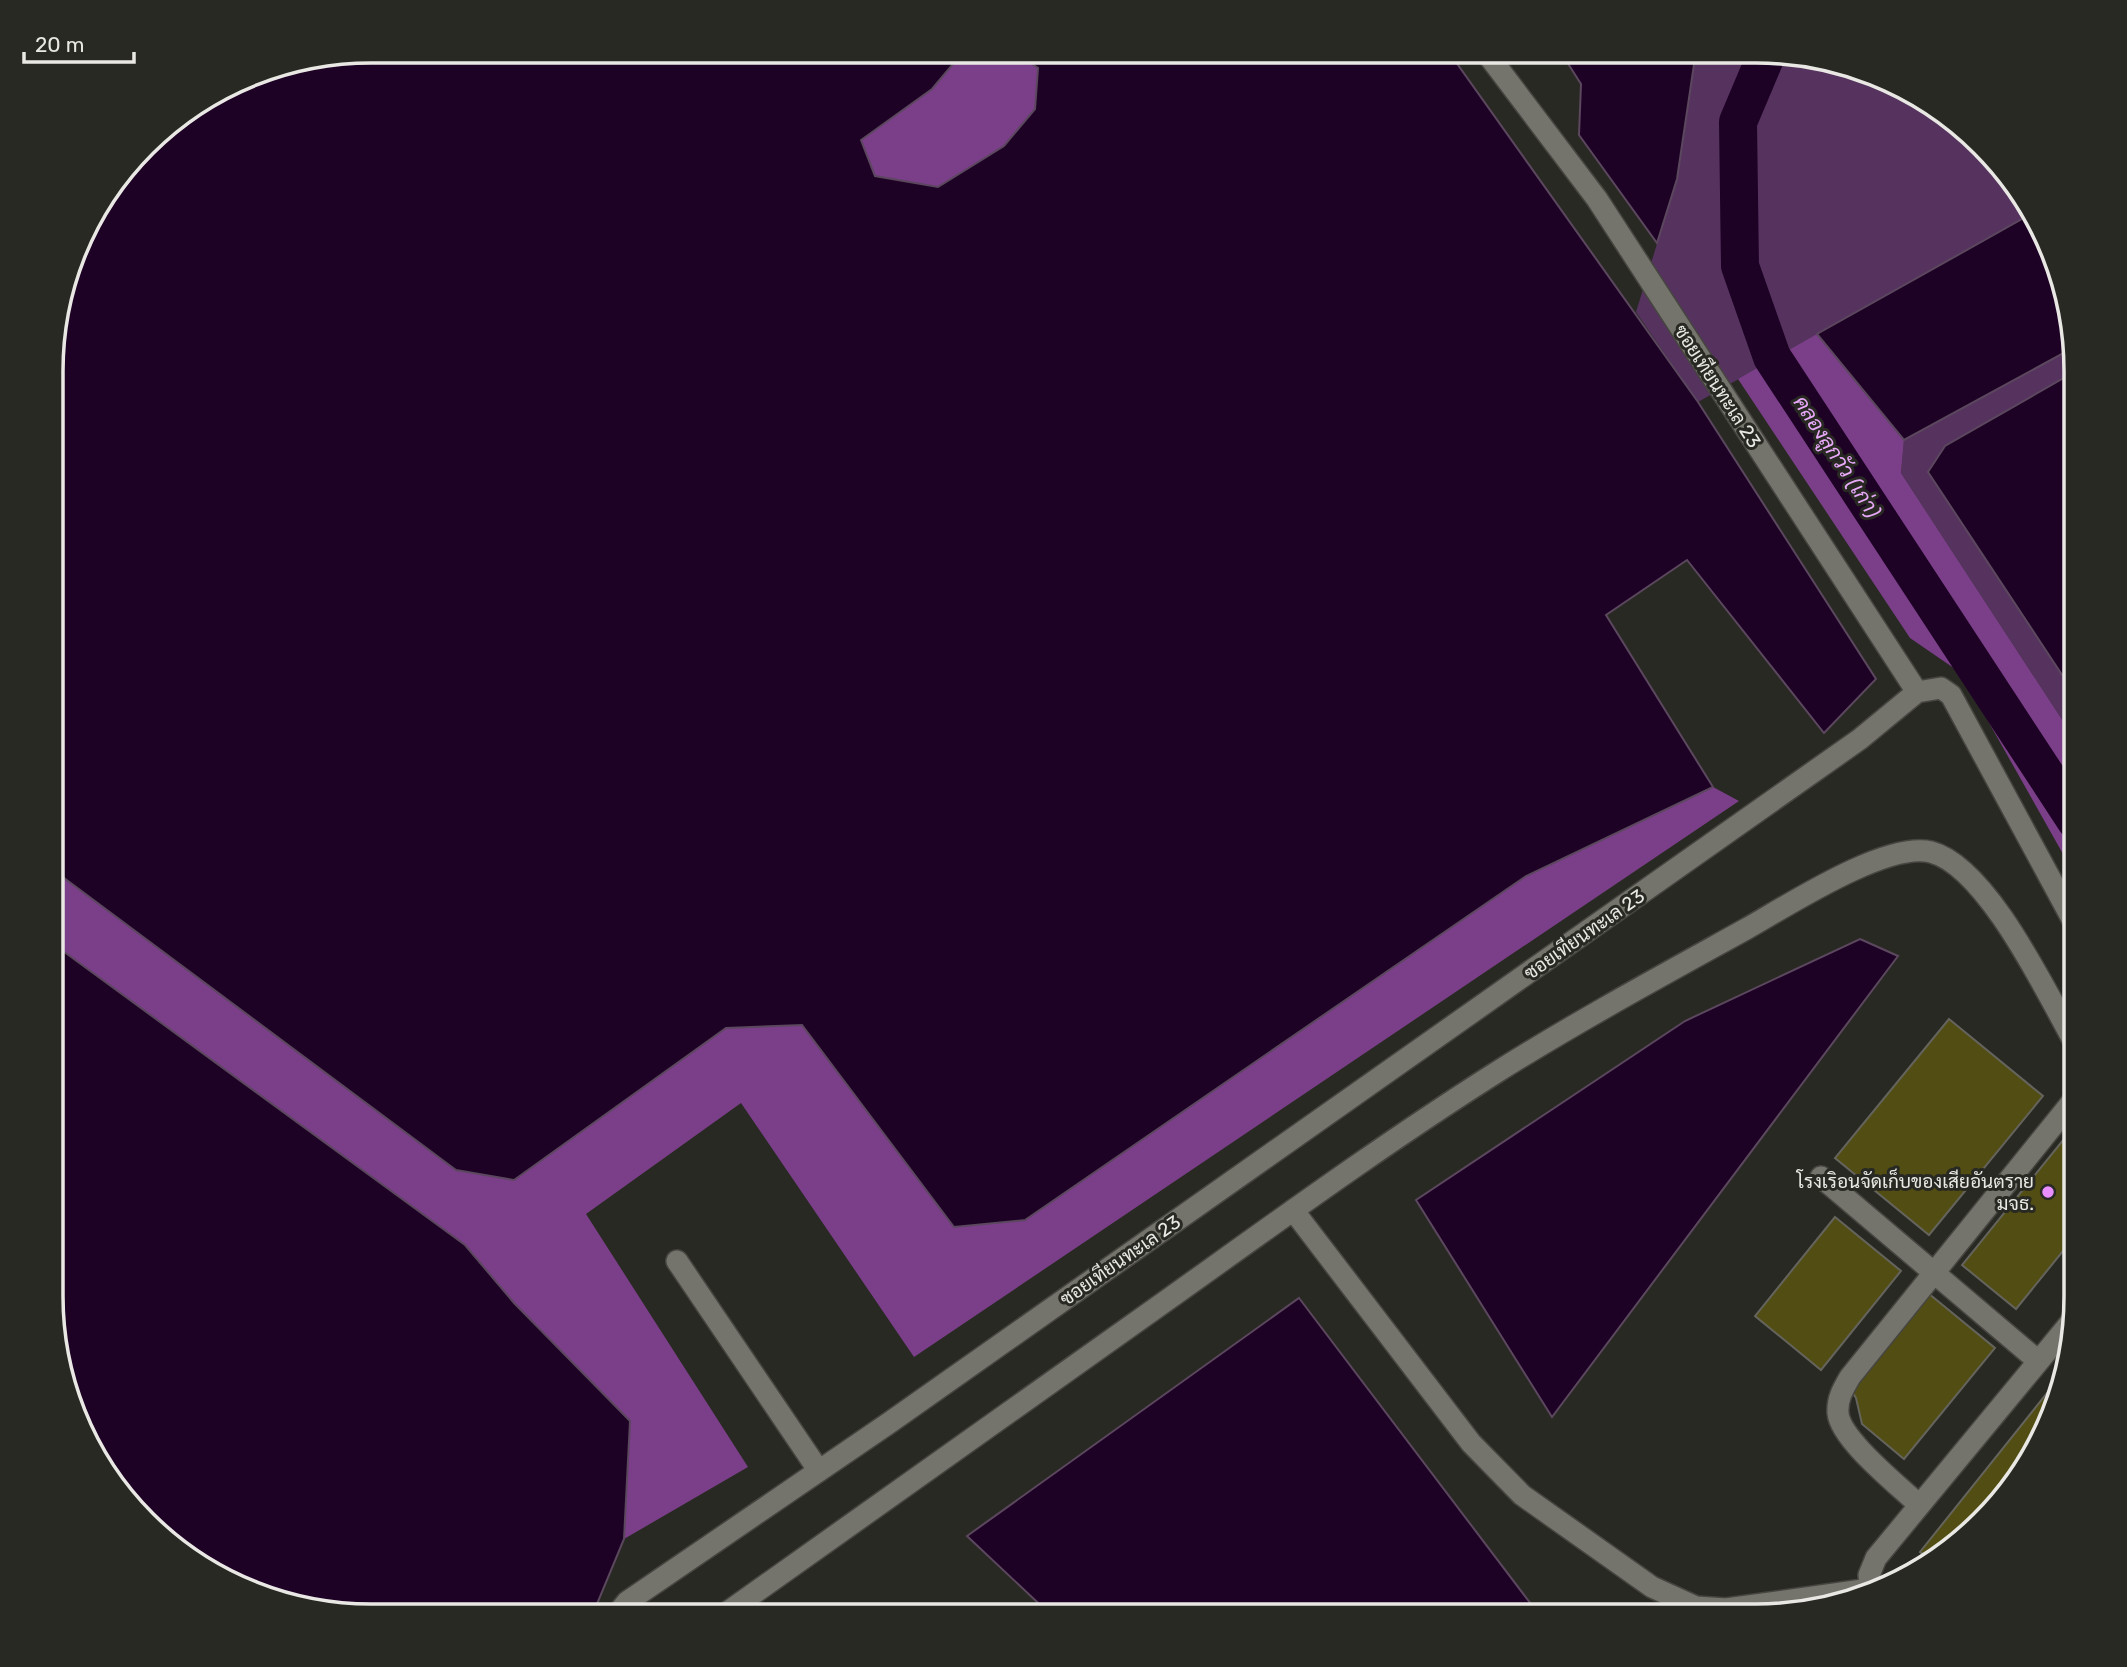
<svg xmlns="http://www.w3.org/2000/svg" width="2127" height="1667" viewBox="0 0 2127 1667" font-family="Rubik,Sarabun,sans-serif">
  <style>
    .green { fill: #55335e }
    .forest { fill: #7a3f88 }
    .water { fill: #1e0225; stroke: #5b475e; stroke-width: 2 }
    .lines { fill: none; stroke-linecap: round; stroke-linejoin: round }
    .canal { stroke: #1e0225; stroke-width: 38 }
    .building { fill: #524e13; stroke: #64635c; stroke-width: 2 }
    .minor-casing { stroke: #464540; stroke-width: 24 }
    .minor { stroke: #74746c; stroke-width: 21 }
    .poi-dot { fill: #e88eff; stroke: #292923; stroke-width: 2.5 }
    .labels { text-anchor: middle; stroke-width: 6; stroke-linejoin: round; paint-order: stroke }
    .street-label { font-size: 19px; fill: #e9e8e4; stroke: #292923 }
    .poi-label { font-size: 19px; fill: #e9e8e4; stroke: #292923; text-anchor: end }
    .water-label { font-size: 21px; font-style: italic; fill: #e8a9f9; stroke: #292923 }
    .rim { fill: none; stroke: #e9e8e4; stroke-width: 3.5 }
  </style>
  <rect width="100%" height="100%" fill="#292923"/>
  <path class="green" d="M1696 51H1776L1879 75 1967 131 2031 214 1698 402 1636 312 1677 179Z
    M2071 349 2076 371 1945 446 1928 472 2076 696V741L1901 473 1904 440Z"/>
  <path class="forest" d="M964 51H1013L1038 68 1035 109 1004 146 938 187 875 176 861 140 932 89Z
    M1817 334 1904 440 1901 473 2076 741V877L1961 673 1910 638 1738 379Z
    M1713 787 1739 801 914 1357 741 1103 586 1214 748 1467 624 1539 630 1421 514 1303 465 1245 52 943V869L456 1170 514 1180 726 1028 802 1025 954 1227 1025 1220 1526 876Z"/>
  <path class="water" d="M371 51H964L932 89 861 140 875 176 938 187 1004 146 1035 109 1038 68 1013 51H1448L1698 402 1876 679 1824 733 1687 560 1606 615 1713 787 1526 876 1025 1220 954 1227 802 1025 726 1028 514 1180 456 1170 52 869 54 329 93 211 160 130 268 68Z
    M1560 51H1696L1677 179 1657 243 1579 135 1581 84Z
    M2031 214 2043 230 2071 349 1904 440 1817 334Z
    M2076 371V696L1928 472 1945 446Z
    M1860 939 1898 956 1552 1417 1416 1200 1685 1021Z
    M52 943 465 1245 514 1303 630 1421 624 1539 592 1616H351L249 1592 160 1536 84 1438 51 1317Z
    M1299 1298 1540 1616H1052L967 1536Z"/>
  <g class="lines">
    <path class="canal" d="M1768 51 1738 122 1740 266 1772 357 2076 821"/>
  </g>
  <path class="building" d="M1949 1019 2043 1096 1929 1235 1835 1158Z
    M2064 1139 2076 1149V1235L2016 1309 1962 1265Z
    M1835 1217 1901 1271 1821 1370 1755 1316Z
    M1928 1293 1995 1348 1904 1459 1862 1424 1856 1398 1850 1389Z
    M2047 1393 2056 1401 2052 1419 1996 1507 1927 1557 1920 1552Z"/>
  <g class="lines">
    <defs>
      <path id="minor" d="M1917 692 1941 688 1951 695 2076 926
        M1821 1177 2037 1360
        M1293 1210 1471 1443 1522 1495 1652 1587 1696 1607 1726 1609 1870 1589 1872 1593
        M677 1261 819 1471
        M1918 1504C1898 1485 1840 1439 1838 1413 1837 1399 1843 1389 1850 1377L2076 1097
        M1870 1589 1869 1575 1876 1558 2076 1316
        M616 1616 627 1602 889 1423 1860 739 1917 692 1597 199 1485 51
        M722 1616C871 1510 1020 1404 1170 1298 1278 1221 1385 1143 1497 1072 1578 1021 1663 975 1746 929 1787 906 1886 841 1931 852 1988 867 2048 996 2076 1045"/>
    </defs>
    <use href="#minor" class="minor-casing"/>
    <use href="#minor" class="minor"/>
  </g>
  <circle class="poi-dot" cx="2048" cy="1192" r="7"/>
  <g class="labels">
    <g class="street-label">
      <text transform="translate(1718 386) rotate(57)" y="7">ซอยเทียนทะเล 23</text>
      <text transform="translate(1584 934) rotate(-35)" y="7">ซอยเทียนทะเล 23</text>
      <text transform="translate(1120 1260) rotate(-35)" y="7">ซอยเทียนทะเล 23</text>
    </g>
    <g class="poi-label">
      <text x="2034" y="1188">โรงเริอนจัดเก็บของเสียอันตราย<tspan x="2034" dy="22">มจธ.</tspan></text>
    </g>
    <g class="water-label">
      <text transform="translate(1837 457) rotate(57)" y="7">คลองลูกวัว (เก่า)</text>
    </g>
  </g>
  <path d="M0 0H2127V1667H0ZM371 63H1756A308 308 0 0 1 2064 371V1296A308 308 0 0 1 1756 1604H371A308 308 0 0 1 63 1296V371A308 308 0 0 1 371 63Z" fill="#292923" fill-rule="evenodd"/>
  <path class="rim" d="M371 63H1756A308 308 0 0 1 2064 371V1296A308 308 0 0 1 1756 1604H371A308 308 0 0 1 63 1296V371A308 308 0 0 1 371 63Z"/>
  <path d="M24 52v10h110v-10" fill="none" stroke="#e9e8e4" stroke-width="3.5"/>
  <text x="35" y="52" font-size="21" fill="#e9e8e4" stroke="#292923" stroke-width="5" paint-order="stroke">20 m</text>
</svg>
